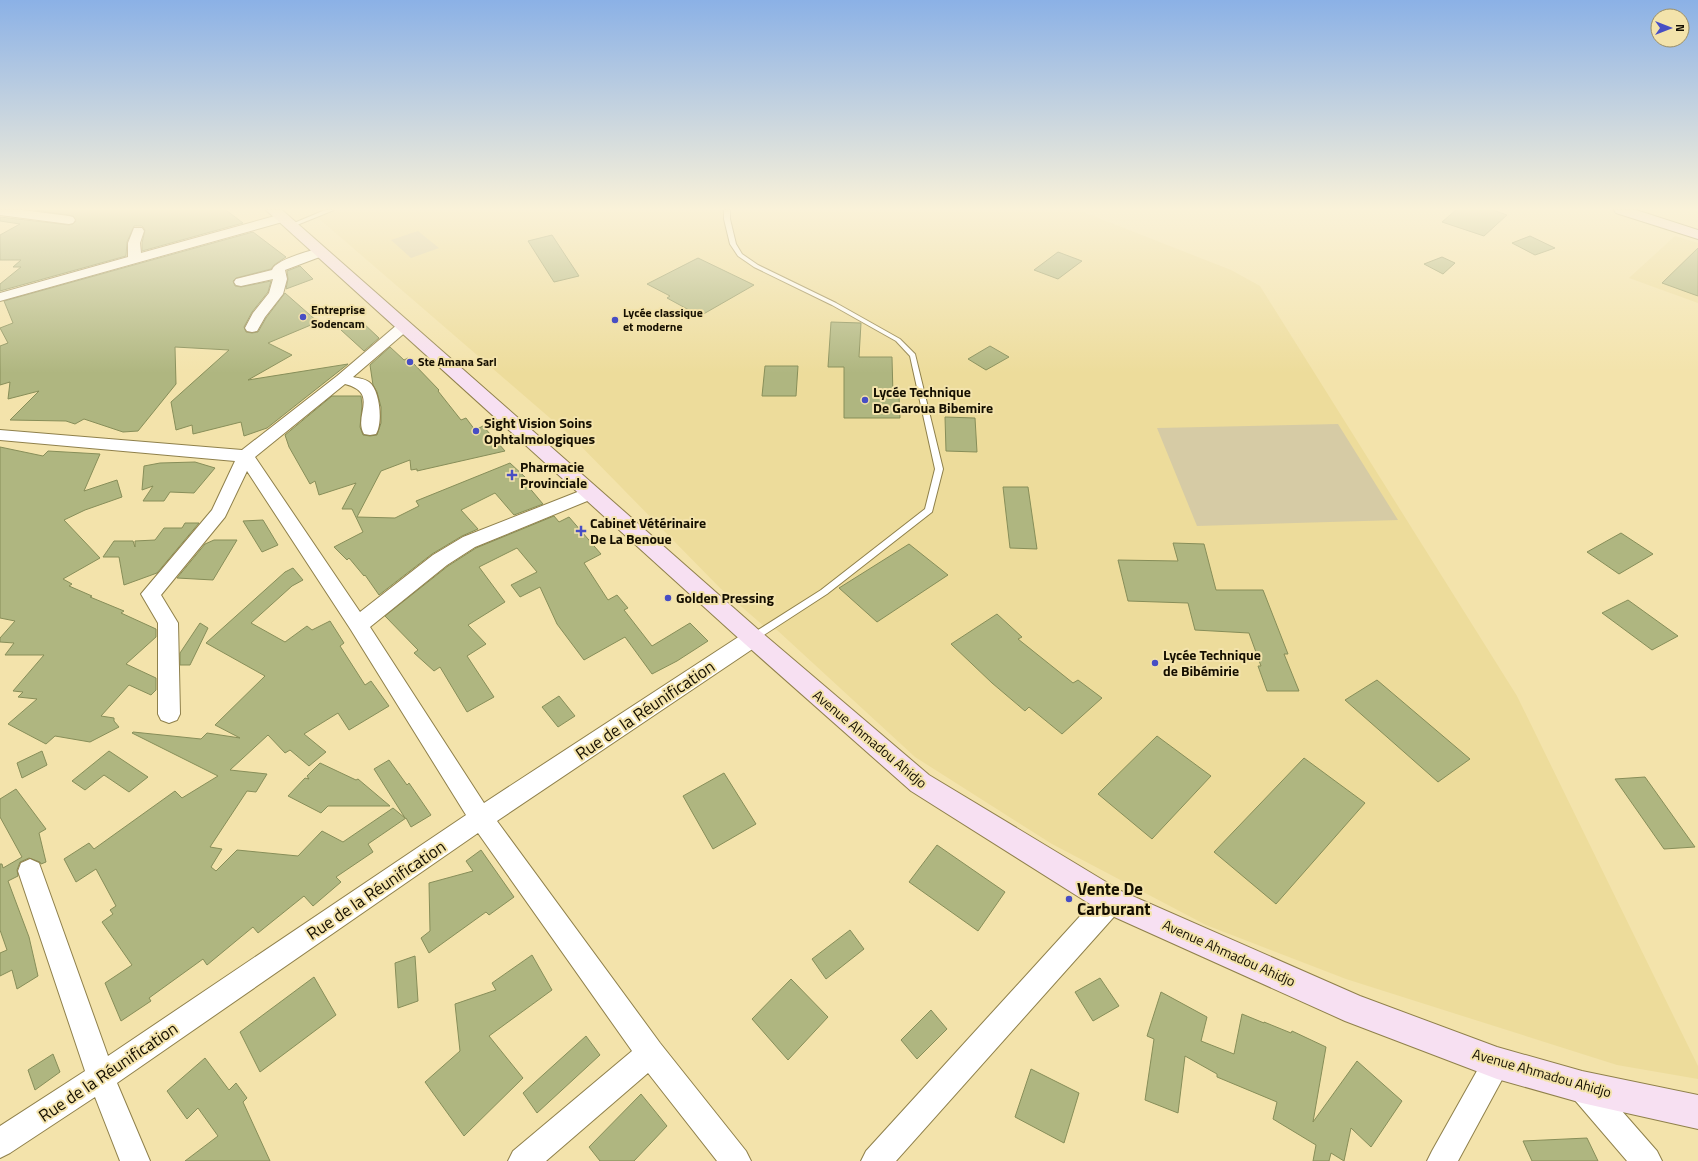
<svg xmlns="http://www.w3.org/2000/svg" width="1698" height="1161" viewBox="0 0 1698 1161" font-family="'Titillium Web',sans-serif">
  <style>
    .built { fill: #eddc9b }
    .green { fill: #d6cba5 }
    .building { fill: #afb680; stroke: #878e59 }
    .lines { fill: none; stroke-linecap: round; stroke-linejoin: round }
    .lane-casing { stroke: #8f804b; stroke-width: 2 }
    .street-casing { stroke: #8f804b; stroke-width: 2 }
    .secondary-casing { stroke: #8f804b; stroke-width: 2 }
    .lane { fill: #fff; fill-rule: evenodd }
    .street { fill: #fff; fill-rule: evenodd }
    .secondary { fill: #f7e0f2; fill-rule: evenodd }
    .poi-dot { fill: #474ec4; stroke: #f3e3ab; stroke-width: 1.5 }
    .labels { text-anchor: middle; stroke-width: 4; stroke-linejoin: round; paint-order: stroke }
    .far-poi-label { font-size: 12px; font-weight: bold; fill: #150f00; stroke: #f3e3ab; text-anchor: start }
    .poi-label { font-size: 14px; font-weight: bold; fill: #150f00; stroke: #f3e3ab; text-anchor: start }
    .street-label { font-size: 14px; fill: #150f00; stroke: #f3e3ab }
    .near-street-label { font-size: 17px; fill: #150f00; stroke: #f3e3ab }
    .near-poi-label { font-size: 17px; font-weight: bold; fill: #150f00; stroke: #f3e3ab; text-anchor: start }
  </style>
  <rect width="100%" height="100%" fill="#f3e3ab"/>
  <path class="built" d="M309 210H1078L1231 270 1260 286 1517 696 1698 1066V1079L1617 1065 1346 979 1206 925 1052 844 915 757 777 630 765 627 720 588 572 437Z
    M1675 236 1698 243V303L1629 278Z"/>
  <path class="green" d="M418 231 439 248 411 258 391 240Z
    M1338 424 1398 520 1197 526 1157 428Z"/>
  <path class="building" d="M35 210H226L243 223 142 251V243L145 230 142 226H134L127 242 126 256 0 291V284L21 267H13L21 260H0V235L20 224 0 221V217L69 225 73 224 76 221 73 216Z
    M1456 210H1493L1507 215 1484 236 1442 222Z
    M253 232 286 257 274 265 271 269 236 278 233 281 235 286 241 287 271 281 268 292 252 312 244 327 246 332 252 333 258 332 266 318 285 293 318 322 268 343 292 355 248 380 348 364 267 428 244 436 241 422 193 434 192 425 176 430 171 402 229 350 175 347 176 384 138 431 123 432 84 419 75 424 66 421 10 420 39 391 8 399 10 382 0 385V346L8 343 0 328 13 323 4 301Z
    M552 235 579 276 554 282 528 241Z
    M1530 236 1555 248 1535 255 1512 243Z
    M1698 248V296L1662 283Z
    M1058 252 1082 261 1058 279 1034 270Z
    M1442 257 1455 263 1443 274 1424 264Z
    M698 258 754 285 700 316 667 298 670 296 647 284Z
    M300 266 313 279 286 289 288 279 287 271Z
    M361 321 379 338 364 351 341 330Z
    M831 322 861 323 859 357H892L893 396H899L900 418H844V367H828Z
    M990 346 1009 357 986 370 968 359Z
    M390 347 404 360 408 358 412 362 439 390 438 391 461 420 466 418 475 430 483 426 505 451 417 471V469L411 470 410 460 381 471 357 517 395 518 419 506 416 501 510 463 525 477 522 479 543 504 514 515 495 493 461 510 478 529 462 536 432 554 379 595 365 575 364 576 349 558 347 560 334 547 363 532 352 509H342L356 483 319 495 315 481 310 484 289 447 285 435 332 396H361L362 406 360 427 363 435 370 436 377 435 381 423V407L377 392 373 385 370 365Z
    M765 366H798L796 396H762Z
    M945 417 975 418 977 452 946 451Z
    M0 447 43 456 48 451 100 454 84 491 117 480 122 497 85 510 64 520 100 558 63 579 72 584 69 586 92 596 90 597 124 611 121 613 156 629V637L126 664 156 678V690L151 695 129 685 101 716 114 718V721L119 727 90 742 55 736 46 744 8 724 37 699 18 697 23 692 13 691 44 655H5L14 643 0 642V638L15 621 0 618Z
    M195 462 215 468 194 493 170 492 164 501H143L153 486 142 490 144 466 160 463Z
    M1003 487H1028L1037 549 1010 548Z
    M554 516 559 522 569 517 601 554 584 563 608 600 617 595 628 608 624 610 652 646 690 623 708 641 677 661 652 674 625 637 584 660 557 624 540 587 520 597 511 585 537 572 517 548 479 567 505 602 468 625 486 644 467 656 494 697 467 712 440 667 434 671 414 653 418 650 385 616 448 566 476 548Z
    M263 520 278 545 262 552 243 521Z
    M185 523H199L157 573 124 585 119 557H103L114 541H133L135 547V541L155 540 164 528H182Z
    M1621 533 1653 554 1619 574 1587 552Z
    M214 540H237L213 580 177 578 205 544Z
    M1173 543 1204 544 1216 590H1263L1288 654H1284L1299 691H1267L1258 666H1261L1249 633 1195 630 1188 603 1128 601 1118 560 1178 561Z
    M909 544 948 575 877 622 839 588Z
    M293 568 303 580 292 586 251 623 285 642 307 626 312 630 330 621 344 643 340 646 365 685 371 681 389 706 349 730 338 713 304 734 326 752 309 766 290 750 285 753 268 735 230 770 267 774 256 792 247 791 210 847 222 849 211 867 216 871 237 850 298 856 322 831 343 842 393 808 405 818 374 769 389 760 407 785 409 783 431 815 411 827 406 818 368 844 373 852 336 877 341 882 313 906 304 896 258 933 253 927 207 965 203 959 149 998 151 1001 121 1021 105 983 132 965 102 922 113 914 110 910 116 906 96 869 76 882 64 859 89 843 94 849 175 791 182 798 218 776 132 733 133 732 201 739 207 733 240 738 215 725 265 676 206 643 285 572Z
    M1628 600 1678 636 1652 650 1602 613Z
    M997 614 1022 637 1018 639 1073 683 1078 680 1102 698 1062 734 1029 707 1025 711 992 683 951 644Z
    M200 623 208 628 190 665H180V653Z
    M1377 680 1470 759 1438 782 1345 700Z
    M559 696 575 716 558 727 542 707Z
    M1157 736 1211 776 1152 839 1098 794Z
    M42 751 47 765 22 778 17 763Z
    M109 751 148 777 129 792 104 775 85 790 72 781Z
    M1304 758 1365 803 1276 904 1214 852Z
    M320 763 356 780 358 779 390 806H328L321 813 288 796 305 778 309 779 307 776Z
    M724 773 756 824 713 849 683 796Z
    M1645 777 1695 847 1664 849 1615 779Z
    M16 789 46 829 39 833 46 862 41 864 40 862 29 858 20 862 17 870 18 876 8 881 29 937 38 976 17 989 12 970 0 976V953L7 950 0 930V864H2L3 868 22 857 0 817V799Z
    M937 845 1005 892 978 931 909 882Z
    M481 850 514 897 489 915 486 912 429 953 421 938 430 931 429 883 473 871 466 861Z
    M850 930 864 949 826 979 812 959Z
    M532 955 552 990 489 1036 523 1078 464 1136 425 1082 460 1051 455 1004 496 990 492 983Z
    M415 956 418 1001 398 1008 395 963Z
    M314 977 336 1015 260 1072 240 1032Z
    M1100 978 1119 1006 1093 1021 1075 992Z
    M791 979 828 1017 788 1060 752 1019Z
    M1161 992 1207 1017 1201 1041 1234 1054 1242 1014 1264 1023V1022L1291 1033 1292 1031 1326 1047 1313 1122 1357 1061 1402 1101 1371 1147 1351 1128 1344 1161 1331 1153 1329 1161H1313L1316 1145 1273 1119 1277 1102 1217 1077V1074L1185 1056 1178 1113 1145 1100 1154 1039 1147 1036Z
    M931 1010 947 1029 917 1059 901 1040Z
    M586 1036 600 1055 537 1113 523 1093Z
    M53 1054 60 1072 35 1090 28 1070Z
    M205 1058 229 1090 236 1083 247 1098 243 1102 270 1161H185L218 1136 198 1108 187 1119 167 1091Z
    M1031 1069 1079 1093 1064 1143 1015 1117Z
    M641 1094 667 1126 634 1161H600L589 1147Z
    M1587 1138 1598 1161H1532L1523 1141Z"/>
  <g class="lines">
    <defs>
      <path id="lane" d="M325 210H334L292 227 287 226Z
        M724 210H730V219L736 244 742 254 758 265 836 303 900 339 915 354 943 469 932 512 827 594 753 642 750 641 748 638 750 635 821 590 925 509 935 469 910 356 896 341 832 305 754 267 738 256 730 244 724 219Z"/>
      <path id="street" d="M0 210H22L69 216 73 217 75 220 73 223 69 224 0 215Z
        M282 214 286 215 288 218 286 221 0 301V293L128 257V243L134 228H142L144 231 140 243 141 253Z
        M320 248 325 249 326 252 325 255 285 270 287 279 283 294 265 317 257 331 252 332 247 331 245 328 253 313 269 293 273 279 241 286 236 285 234 282 236 279 272 270C275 260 309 251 320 248Z
        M403 323 408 324 410 327 408 330 353 377C358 378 365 379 369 382 380 390 383 423 376 434L370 435 364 434C353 416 380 393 345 384L255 457 360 612 433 555 463 537 585 489 591 487 597 489 600 493 597 497 475 547 447 565 370 627 484 803 746 632 753 630 760 632 763 638 760 644 497 821 660 1043 746 1151 751 1161H717L648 1073 546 1161H508L513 1151 632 1051 478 833 117 1083 150 1161H120L95 1097 10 1153 0 1158V1126L85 1071 18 871 21 863 30 859 39 863 108 1056 466 815 351 630 247 471 225 517 161 595 178 623 180 714 177 720 169 723 161 720 158 714V623L141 594 212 510 235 461 0 440V430L242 450 337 376 398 324Z
        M1111 889 1120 892 1123 901 1120 910 896 1161H861L866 1151 1102 892Z
        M1497 1049 1507 1053 1511 1063 1458 1161H1427L1432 1151 1487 1053Z
        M1583 1074 1593 1078 1657 1151 1662 1161H1627L1573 1098 1569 1088 1573 1078Z"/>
      <path id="secondary" d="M266 210H282L761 632 929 775 1121 891 1360 996 1497 1047 1582 1071 1698 1095V1129L1582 1103 1497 1079 1345 1021 1101 911 911 791 745 644Z
        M1614 210H1636L1698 230V239L1616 213Z"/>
    </defs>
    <use href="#lane" class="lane-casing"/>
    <use href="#street" class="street-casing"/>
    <use href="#secondary" class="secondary-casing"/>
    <use href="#lane" class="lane"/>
    <use href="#street" class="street"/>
    <use href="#secondary" class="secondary"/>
  </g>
  <linearGradient id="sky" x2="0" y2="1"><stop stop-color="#8bb1e6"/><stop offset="0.56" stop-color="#faf2d9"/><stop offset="1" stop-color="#faf2d9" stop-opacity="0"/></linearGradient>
  <rect width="1698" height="373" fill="url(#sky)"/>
  <g class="poi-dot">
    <circle cx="303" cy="317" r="4"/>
    <circle cx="615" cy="320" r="4"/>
    <circle cx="410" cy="362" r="4"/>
    <circle cx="865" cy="400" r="4"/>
    <circle cx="476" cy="431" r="4"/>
    <path d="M510 469h4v4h4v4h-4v4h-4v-4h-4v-4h4z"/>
    <path d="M579 525h4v4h4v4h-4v4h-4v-4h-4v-4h4z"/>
    <circle cx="668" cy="598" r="4"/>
    <circle cx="1155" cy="663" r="4"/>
    <circle cx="1069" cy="899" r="4"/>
  </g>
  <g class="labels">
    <g class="far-poi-label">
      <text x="311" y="314">Entreprise<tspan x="311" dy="14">Sodencam</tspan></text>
      <text x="623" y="317">Lycée classique<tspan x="623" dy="14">et moderne</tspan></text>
      <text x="418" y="366">Ste Amana Sarl</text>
    </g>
    <g class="poi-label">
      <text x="873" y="397">Lycée Technique<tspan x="873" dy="16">De Garoua Bibemire</tspan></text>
      <text x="484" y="428">Sight Vision Soins<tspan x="484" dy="16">Ophtalmologiques</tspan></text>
      <text x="520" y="472">Pharmacie<tspan x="520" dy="16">Provinciale</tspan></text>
      <text x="590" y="528">Cabinet Vétérinaire<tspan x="590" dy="16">De La Benoue</tspan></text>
      <text x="676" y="603">Golden Pressing</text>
      <text x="1163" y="660">Lycée Technique<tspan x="1163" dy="16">de Bibémirie</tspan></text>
    </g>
    <g class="street-label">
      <text transform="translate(870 739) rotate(40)" y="5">Avenue Ahmadou Ahidjo</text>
      <text transform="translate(1229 953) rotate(24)" y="5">Avenue Ahmadou Ahidjo</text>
      <text transform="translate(1542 1073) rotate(16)" y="5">Avenue Ahmadou Ahidjo</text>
    </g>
    <g class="near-street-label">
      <text transform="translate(645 710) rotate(-34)" y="6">Rue de la Réunification</text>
      <text transform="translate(376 890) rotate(-34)" y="6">Rue de la Réunification</text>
      <text transform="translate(108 1072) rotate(-34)" y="6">Rue de la Réunification</text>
    </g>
    <g class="near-poi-label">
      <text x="1077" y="895">Vente De<tspan x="1077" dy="20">Carburant</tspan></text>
    </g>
  </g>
  <g transform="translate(1670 28) rotate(90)"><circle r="19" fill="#f3e3ab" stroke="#9a8e67"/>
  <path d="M0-3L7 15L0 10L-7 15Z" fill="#474ec4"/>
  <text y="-6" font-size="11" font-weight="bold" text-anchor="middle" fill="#150f00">N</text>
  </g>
</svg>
